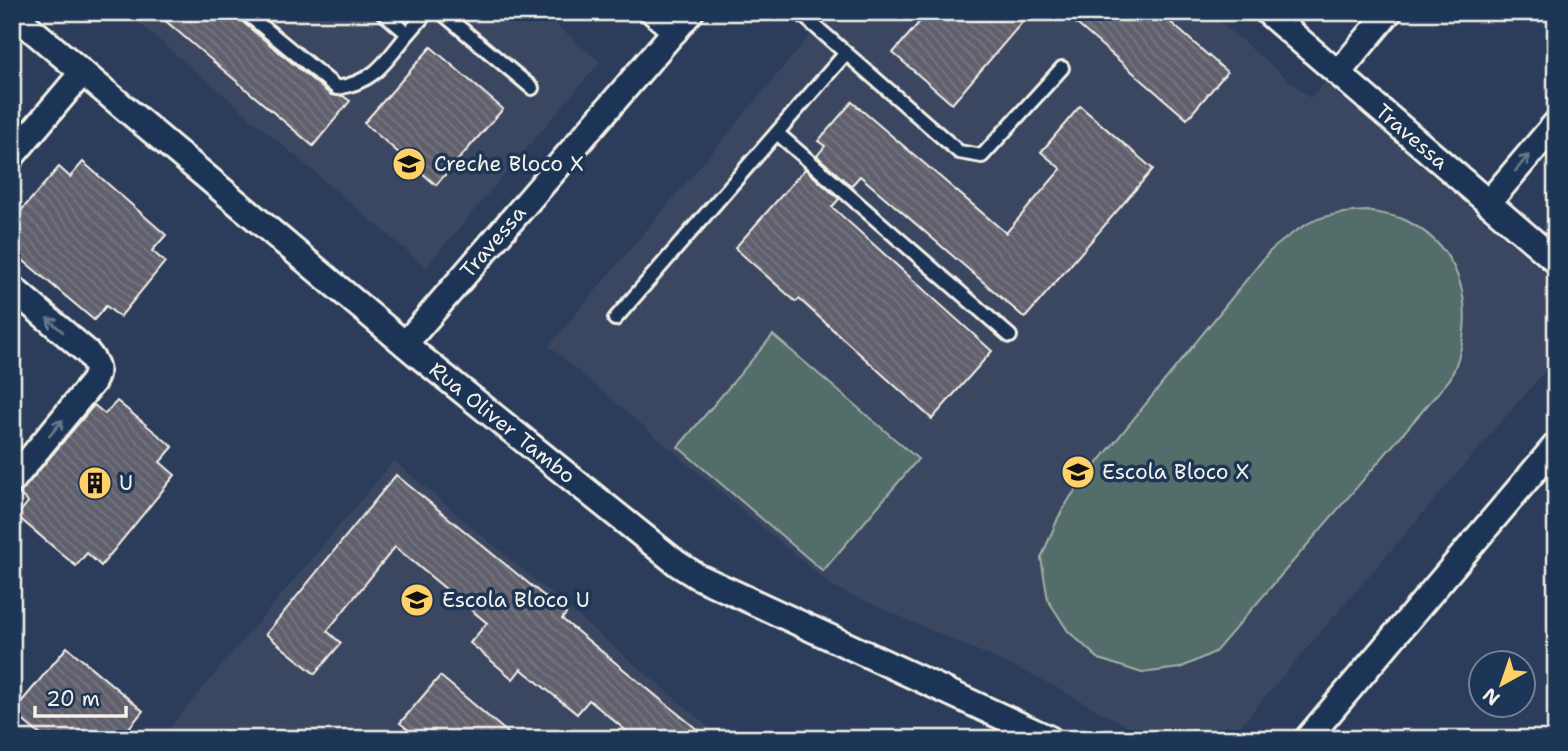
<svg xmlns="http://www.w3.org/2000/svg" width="1568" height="751" viewBox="0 0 1568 751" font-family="'Shantell Sans',sans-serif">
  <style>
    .built { fill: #3b4760 }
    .pitch { fill: #536e6b; stroke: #a4b0aa; stroke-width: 2 }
    .building { fill: url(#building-back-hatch); stroke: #f4f1e8; stroke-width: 2 }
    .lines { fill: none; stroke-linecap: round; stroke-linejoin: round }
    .lane-casing { stroke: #f4f1e8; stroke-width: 18 }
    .street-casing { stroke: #f4f1e8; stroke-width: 30 }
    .path { stroke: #f4f1e8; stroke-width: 4.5; stroke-dasharray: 5 5; stroke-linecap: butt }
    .lane { stroke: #1d3557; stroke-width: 12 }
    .street { stroke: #1d3557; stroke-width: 24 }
    .oneway { stroke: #68778a }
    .labels { text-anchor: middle; stroke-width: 7; stroke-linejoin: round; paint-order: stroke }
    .street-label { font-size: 21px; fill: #f4f1e8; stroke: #1d3557 }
    .poi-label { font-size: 21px; fill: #f4f1e8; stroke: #1d3557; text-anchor: start }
  </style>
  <defs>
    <pattern id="building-back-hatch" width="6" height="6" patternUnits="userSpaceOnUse" patternTransform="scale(1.75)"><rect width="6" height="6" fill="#615f6c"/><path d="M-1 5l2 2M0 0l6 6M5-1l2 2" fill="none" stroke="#787681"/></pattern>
  </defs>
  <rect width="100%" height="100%" fill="#2b3d5b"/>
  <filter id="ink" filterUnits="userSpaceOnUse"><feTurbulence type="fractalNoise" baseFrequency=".0143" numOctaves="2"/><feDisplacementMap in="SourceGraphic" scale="14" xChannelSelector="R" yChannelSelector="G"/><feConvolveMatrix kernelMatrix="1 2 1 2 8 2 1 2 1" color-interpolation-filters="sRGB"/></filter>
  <g filter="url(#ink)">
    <path class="built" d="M126 12H541L600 62 426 267Z
      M830 12H1208L1310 98 1325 83 1556 282V358L1229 739H1151L1033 675 833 587 549 346Z
      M394 461 723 739H160Z"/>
    <path class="pitch" d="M1368 211C1380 214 1395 215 1405 220 1468 251 1478 320 1450 379L1215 652 1180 668 1142 673 1099 659 1068 631 1048 600 1041 558 1058 518 1071 496 1269 252C1306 221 1319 213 1368 211Z
      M773 335 918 459 823 571 678 447Z"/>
    <path class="building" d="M155 12H236L239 19 331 95 343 96 350 101 313 146Z
      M928 12H1031L952 104 893 53Z
      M1063 12H1159L1227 72 1187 119Z
      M431 47 503 109 436 185 364 123Z
      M852 102 1006 233 1061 169 1041 152 1080 106 1153 169 1025 318 860 176 851 186 817 156 825 146 818 141Z
      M83 162 166 235 152 251 165 262 120 317 106 306 94 320 12 251V221L59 167 70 177Z
      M805 169 839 199 832 207 992 351 932 419 799 299 796 302 735 248Z
      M117 401 173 447 160 462 175 475 101 566 87 553 76 566 17 516 28 502 19 494 94 405 105 414Z
      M396 475 566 614 562 619 709 739H636L589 700 577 714 521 669 513 679 470 643 487 623 395 547 327 631 341 643 315 674 266 634Z
      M67 647 143 711 120 739H45L13 712Z
      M440 676 451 685 515 739H419L400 723Z"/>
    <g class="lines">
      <defs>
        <path id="lane" d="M245 12 337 88C376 81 384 63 408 34L382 12
          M441 12 532 88
          M799 12 959 152 982 156 1062 68
          M408 34 427 12
          M777 133 1010 336
          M615 319 846 53"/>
        <g id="street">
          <path d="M653 12 675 31"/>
          <path id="s1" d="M1267 12 1556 261"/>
          <path id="s2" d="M12 13 419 356 678 564 697 576 1050 739"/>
          <path d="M1338 73 1389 12"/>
          <path d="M12 156 82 73"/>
          <path d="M1488 203 1556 123"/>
          <path d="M12 288 87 352C96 363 100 369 93 382L12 481"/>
          <path id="s3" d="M405 344 691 12"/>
          <path d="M1307 739 1556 445"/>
        </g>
      </defs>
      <use href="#lane" class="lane-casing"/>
      <use href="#street" class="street-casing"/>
      <path class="path" d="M1309 13 1349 17"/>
      <use href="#lane" class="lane"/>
      <use href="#street" class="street"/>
    </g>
    <defs><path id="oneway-shaft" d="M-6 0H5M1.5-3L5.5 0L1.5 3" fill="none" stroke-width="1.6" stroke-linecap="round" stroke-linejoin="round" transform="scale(1.75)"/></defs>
    <g class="oneway">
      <use href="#oneway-shaft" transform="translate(1522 163) rotate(-50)"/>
      <use href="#oneway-shaft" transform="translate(55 325) rotate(-139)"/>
      <use href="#oneway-shaft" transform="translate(56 428) rotate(-50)"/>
    </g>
  </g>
  <defs>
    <symbol id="school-disc" viewBox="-11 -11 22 22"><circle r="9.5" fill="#ffd166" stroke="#1d3557"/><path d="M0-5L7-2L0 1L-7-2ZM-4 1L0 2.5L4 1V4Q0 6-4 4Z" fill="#111"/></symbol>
    <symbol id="building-disc" viewBox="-11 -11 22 22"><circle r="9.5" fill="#ffd166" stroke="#1d3557"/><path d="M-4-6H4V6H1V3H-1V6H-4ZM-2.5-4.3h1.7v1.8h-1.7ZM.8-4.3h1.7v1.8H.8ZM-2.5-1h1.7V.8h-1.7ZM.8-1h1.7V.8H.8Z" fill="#111"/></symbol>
  </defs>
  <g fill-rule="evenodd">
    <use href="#school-disc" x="390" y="145" width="38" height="38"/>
    <use href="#school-disc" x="1059" y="453" width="38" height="38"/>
    <use href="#building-disc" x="76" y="464" width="38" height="38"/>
    <use href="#school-disc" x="398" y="581" width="38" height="38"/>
  </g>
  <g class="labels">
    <g class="street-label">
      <text dy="7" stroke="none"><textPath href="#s1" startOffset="191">Travessa</textPath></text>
      <text dy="7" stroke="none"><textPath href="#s3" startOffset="135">Travessa</textPath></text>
      <text dy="7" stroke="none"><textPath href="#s2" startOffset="639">Rua Oliver Tambo</textPath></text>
    </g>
    <g class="poi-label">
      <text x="434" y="171">Creche Bloco X</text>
      <text x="1102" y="479">Escola Bloco X</text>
      <text x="119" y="490">U</text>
      <text x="442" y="607">Escola Bloco U</text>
    </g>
  </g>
  <rect width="1568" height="751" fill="none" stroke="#1d3557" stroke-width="42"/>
  <rect x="21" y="21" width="1526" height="709" fill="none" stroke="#f4f1e8" stroke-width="2.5" filter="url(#ink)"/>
  <g transform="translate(1502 684) rotate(220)"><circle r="33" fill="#1d3557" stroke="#738091" stroke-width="2"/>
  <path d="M0-5L12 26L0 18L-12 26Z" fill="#ffd166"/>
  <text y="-10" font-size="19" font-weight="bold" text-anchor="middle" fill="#f4f1e8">N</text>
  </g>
  <path d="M35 706v10h91v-10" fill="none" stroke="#f4f1e8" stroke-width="3.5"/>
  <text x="46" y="706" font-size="21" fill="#f4f1e8" stroke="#1d3557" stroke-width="5" paint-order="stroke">20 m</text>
</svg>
